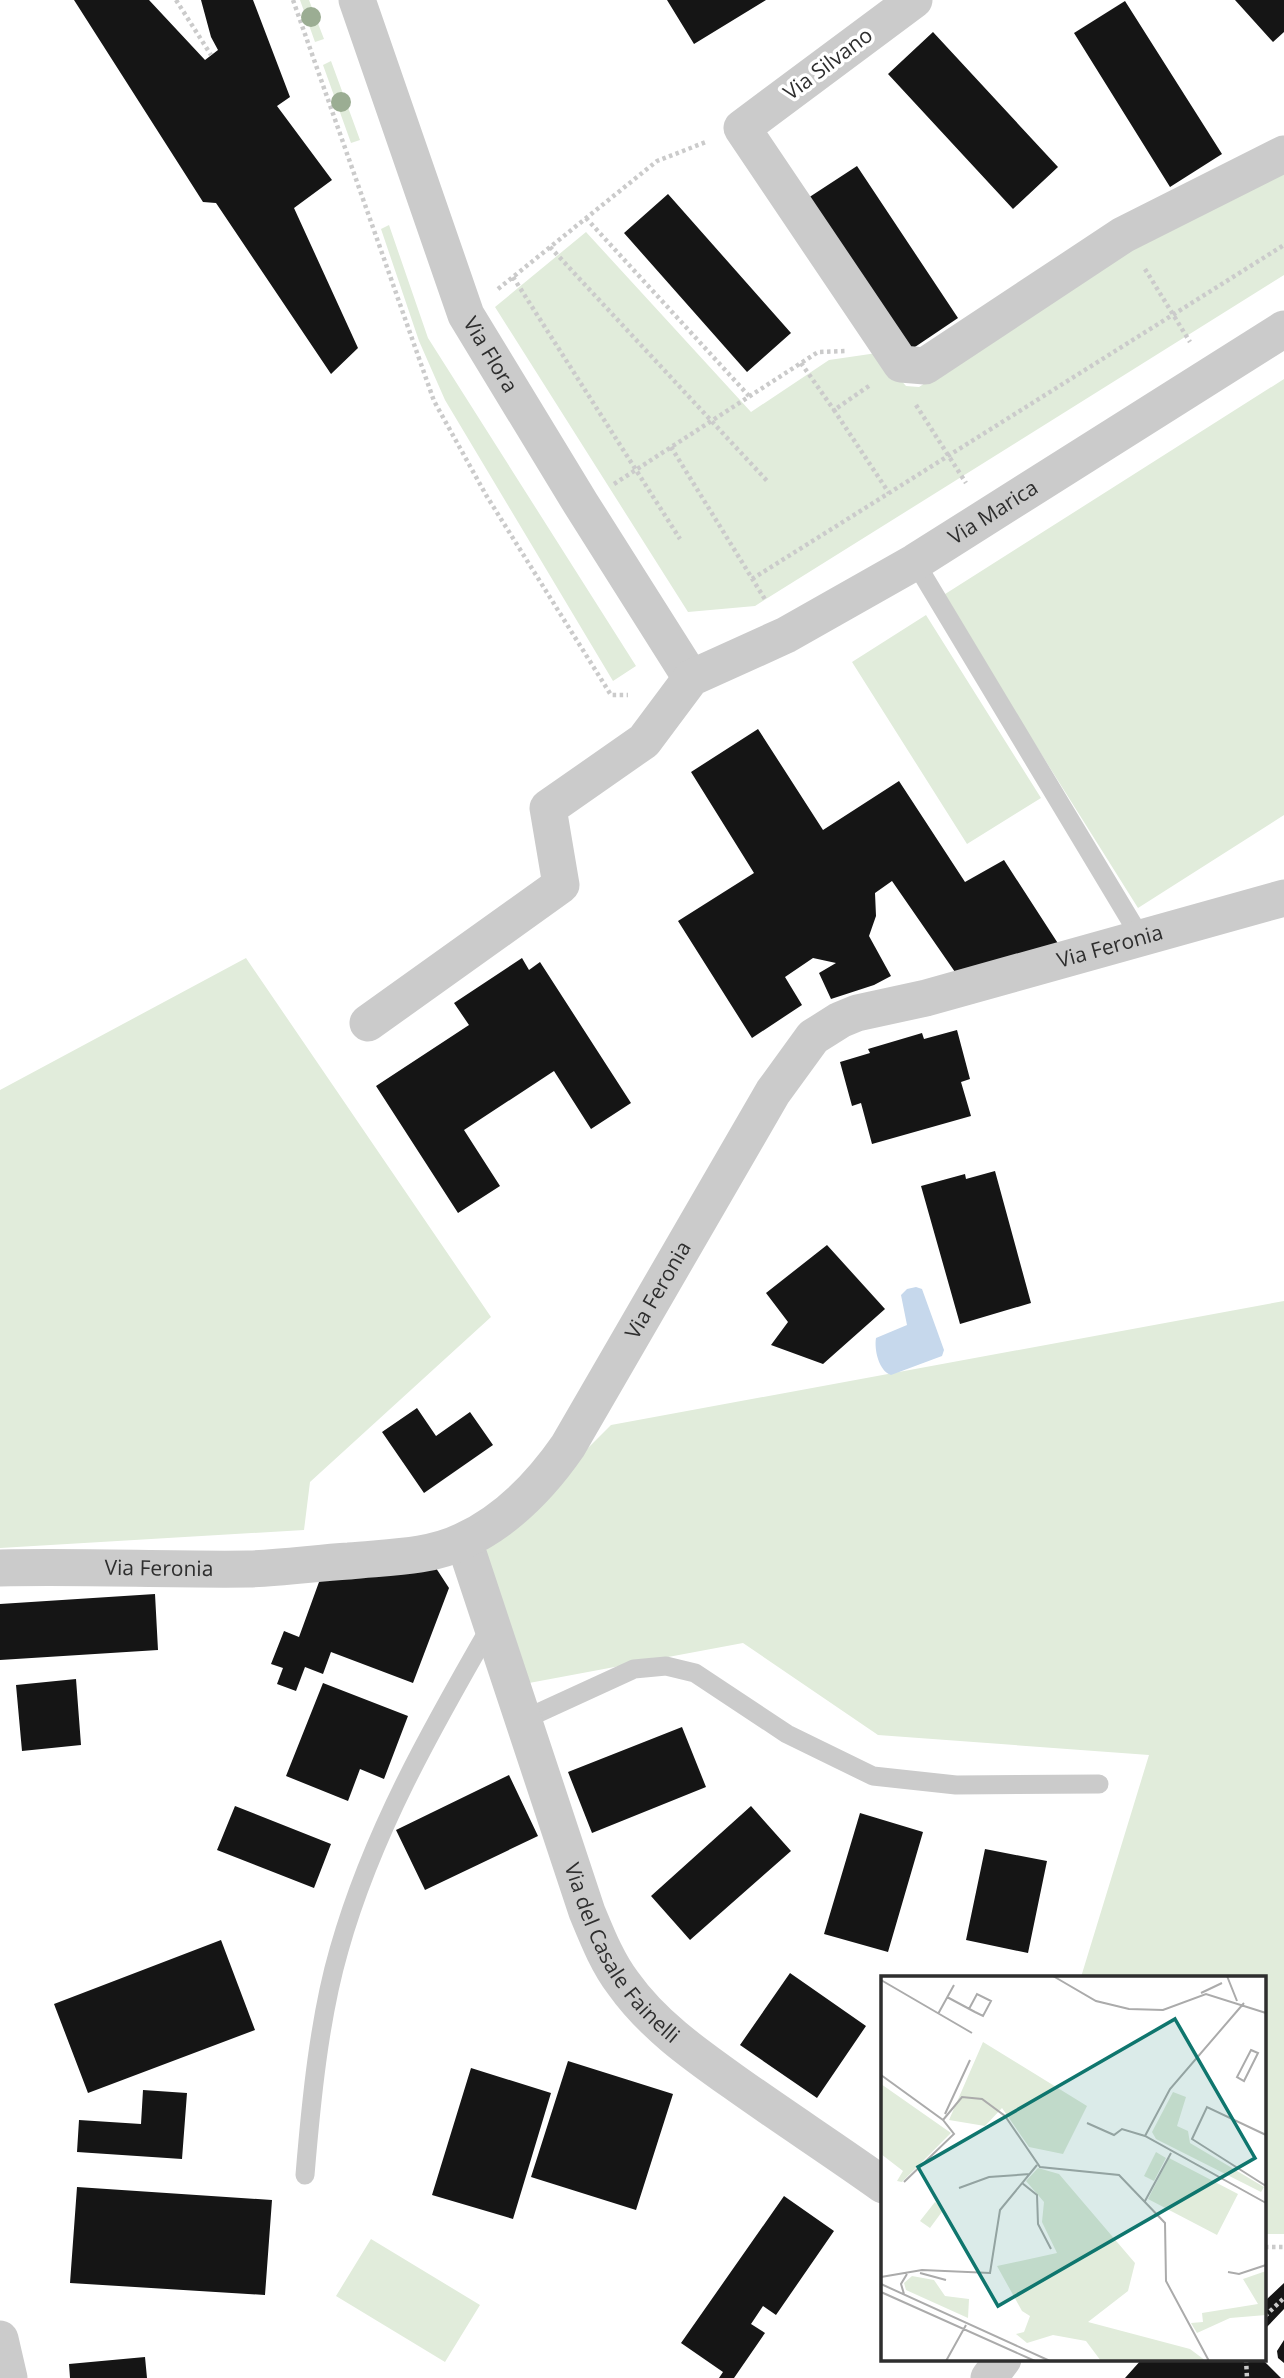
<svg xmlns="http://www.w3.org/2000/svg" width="1284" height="2378" viewBox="0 0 1284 2378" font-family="'Open Sans',sans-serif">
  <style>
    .green { fill: #e1ecdb }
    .water { fill: #c6d8ec }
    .building { fill: #151515 }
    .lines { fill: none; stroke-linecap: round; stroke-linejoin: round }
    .path { stroke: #cbcbcb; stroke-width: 4.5; stroke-dasharray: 3.5 3.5; stroke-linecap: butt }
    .lane { stroke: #cbcbcb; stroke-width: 19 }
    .street { stroke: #cbcbcb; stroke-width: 37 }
    .tree { fill: #9bad93 }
    .labels { text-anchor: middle; stroke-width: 7; stroke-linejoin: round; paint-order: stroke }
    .street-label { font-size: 21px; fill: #2e2e2e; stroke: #fff }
    .inset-road { fill: none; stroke: #ababab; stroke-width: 2 }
    .view { fill: #0f766e; fill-opacity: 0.15; stroke: #0f766e; stroke-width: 3.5 }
    .inset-edge { fill: none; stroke: #2e2e2e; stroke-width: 3.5 }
  </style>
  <rect width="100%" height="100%" fill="#fff"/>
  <path class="green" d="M300 0H309L324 39 315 42Z
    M331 61 360 140 351 143 323 65Z
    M1284 173V275L755 606 688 612 495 307 586 232 751 412 829 360 877 353 906 386 919 387 1143 243Z
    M389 225 428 338 636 666 613 681 445 400 419 341 381 229Z
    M1284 379V815L1138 908 942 596Z
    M926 615 1041 798 967 844 852 662Z
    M246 958 491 1317 310 1482 304 1530 0 1548V1090Z
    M1284 1301V2234H1265V1977H1081L1149 1755 878 1735 743 1643 529 1683 484 1552 611 1425Z
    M371 2239 480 2305 445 2362 336 2296Z"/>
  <path class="water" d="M916 1287 922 1289 944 1350 942 1356 891 1375C879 1371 874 1350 876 1338L907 1325 901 1295 907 1289Z"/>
  <path class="building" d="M74 0H149L205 60 218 50 211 37 201 0H253L290 97 277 106 332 180 294 208 358 348 331 374 216 203 203 202Z
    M667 0H766L694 44Z
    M1235 0H1284V32L1273 42Z
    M1125 1 1222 154 1170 187 1074 33Z
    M933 32 1058 167 1013 209 888 74Z
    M857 166 958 318 909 351 808 198Z
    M668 194 791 333 747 372 624 233Z
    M758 729 823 830 899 781 965 882 1004 860 1059 945 955 972 892 881 875 893 876 916 869 936 891 976 874 985 831 999 819 973 836 963 813 958 785 977 802 1005 752 1038 678 921 754 873 691 772Z
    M522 958 529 970 540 962 631 1103 591 1129 554 1071 464 1130 500 1186 458 1213 376 1086 469 1025 454 1003Z
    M957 1030 970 1079 961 1082 971 1116 872 1144 861 1103 852 1106 840 1062 870 1053 868 1049 922 1033 924 1039Z
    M995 1171 1031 1303 960 1324 921 1186 965 1174 966 1179Z
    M827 1245 885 1309 823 1364 771 1345 788 1322 766 1293Z
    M417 1408 436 1436 470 1412 493 1445 424 1493 382 1432Z
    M434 1565 449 1588 413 1683 331 1652 323 1674 305 1667 296 1691 277 1684 283 1668 271 1664 284 1631 299 1637 323 1571Z
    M155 1594 158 1650 0 1660V1604Z
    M76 1679 81 1745 22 1751 16 1685Z
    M323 1683 408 1716 384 1779 360 1769 348 1801 286 1776Z
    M682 1727 706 1787 592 1833 568 1772Z
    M509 1775 538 1836 425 1890 396 1830Z
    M235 1806 331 1844 314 1888 217 1850Z
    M751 1806 791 1851 690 1940 651 1896Z
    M860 1813 923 1832 888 1952 824 1934Z
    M985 1849 1047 1861 1028 1953 966 1940Z
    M221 1940 255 2030 88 2093 54 2004Z
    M790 1973 866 2026 817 2098 740 2045Z
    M568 2061 673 2094 636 2210 531 2177Z
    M471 2068 551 2093 513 2219 432 2195Z
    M143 2090 187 2093 182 2159 77 2152 79 2120 141 2124Z
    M77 2187 272 2200 265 2295 70 2283Z
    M784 2196 834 2231 776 2315 763 2306 751 2324 765 2333 734 2378H719L723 2372 681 2343Z
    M1284 2283V2309L1265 2329V2301Z
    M1284 2340V2363L1278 2358 1277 2351Z
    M145 2357 147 2378H70L69 2364Z
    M1142 2359H1262L1281 2378H1125Z"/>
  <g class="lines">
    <path class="path" d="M176 0 211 55
      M293 0 434 401 486 495 611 695H628
      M586 218 749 396
      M550 247 769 483
      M1145 269 1190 342
      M513 277 680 539
      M498 289 657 161 706 142
      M801 363 834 410
      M869 386 834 410 889 493
      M916 405 966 483
      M671 447 766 601
      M614 484 818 352 846 351
      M752 579 1284 245
      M1265 2247H1284
      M1265 2316 1284 2298
      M1246 2359 1247 2378"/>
    <path class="lane" d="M915 562 1141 938
      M525 1719 634 1669 666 1666 695 1673 787 1734 873 1776 956 1785 1099 1784
      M305 2175C311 2103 319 2019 339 1950 372 1833 432 1728 492 1624"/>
    <g class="street">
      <path id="s1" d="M357 0 466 315 581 504 691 678"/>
      <path d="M914 0 742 128 901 364 925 366 1123 235 1284 154"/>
      <path id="s2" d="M368 1023 561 885 548 808 644 741 691 678 786 635 915 562 1284 329"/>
      <path id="s3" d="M464 1541 587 1912C597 1936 607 1962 623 1983 652 2024 693 2053 734 2082 783 2117 834 2150 883 2185"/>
      <path id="s4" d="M0 1568C83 1566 166 1570 249 1569 282 1568 316 1563 349 1561 387 1557 428 1558 463 1541 506 1521 541 1485 568 1446L773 1092 813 1037 840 1020 857 1013 926 998 1284 898"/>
      <path d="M0 2339 9 2378"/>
      <path d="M989 2378 1003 2359"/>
    </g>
  </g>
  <g class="tree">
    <circle cx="311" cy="17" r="10"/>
    <circle cx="341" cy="102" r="10"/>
  </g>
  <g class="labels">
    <g class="street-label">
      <text transform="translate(828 64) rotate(-37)" y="7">Via Silvano</text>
      <text dy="7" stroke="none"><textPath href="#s1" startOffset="380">Via Flora</textPath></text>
      <text dy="7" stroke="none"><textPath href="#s2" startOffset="856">Via Marica</textPath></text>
      <text dy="7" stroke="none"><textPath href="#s4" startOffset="1398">Via Feronia</textPath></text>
      <text dy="7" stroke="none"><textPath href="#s4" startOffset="789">Via Feronia</textPath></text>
      <text dy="7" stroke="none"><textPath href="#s4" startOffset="159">Via Feronia</textPath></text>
      <text dy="7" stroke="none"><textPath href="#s3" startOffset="444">Via del Casale Fainelli</textPath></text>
    </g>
  </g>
  <g transform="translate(881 1976)">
    <rect width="385" height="385" fill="#fff"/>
    <path d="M102 66 206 130 182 178 148 171 121 132 104 150 68 144ZM0 108 70 157 21 206 16 205 22 195 0 178ZM292 116 305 121 296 150 307 155 309 167 383 211 380 216 275 163 271 156ZM275 176 285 182 273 205 263 200ZM288 182 357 218 336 259 267 223ZM157 192 178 198 254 287 247 315 207 346 309 373 325 385H220L205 365 172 359 146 367 135 358 143 356 149 340 141 335 116 290 176 277 161 246 163 226 145 205ZM54 226 63 233 49 252 39 245ZM385 295V339L349 342 316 357 310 347 322 346 321 337 377 328 362 303ZM31 300 53 304 64 320 88 323 87 342 25 314 23 307Z" fill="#e1ecdb"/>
    <path class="inset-road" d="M172 0 215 25 248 33 282 34 325 18 385 37M346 0 356 25M0 4 91 57M320 17 341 7M66 21 94 36 102 40 110 25 96 18 88 33M57 38 73 9M370 74 377 77 363 105 356 101ZM0 99 62 144 73 158 23 206M64 138 89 84M62 144 81 121 101 123 124 140 159 191 238 199 284 247 285 305 328 385M206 147 233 159 241 153 264 160 385 227M385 159 326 131 311 163 385 210M264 160 289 113 363 27M141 207 156 219 157 248 170 273M78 212 108 201 149 198M264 225 290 177M347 296 358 298 385 289M39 297 65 304M0 301 41 294 109 297 119 234 156 189M0 308 169 385M0 316 154 385M23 318 20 308 26 298M65 385 85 349"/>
    <path class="view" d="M294 43 374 182 117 330 37 191Z"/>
    <rect width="385" height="385" class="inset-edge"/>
  </g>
</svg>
